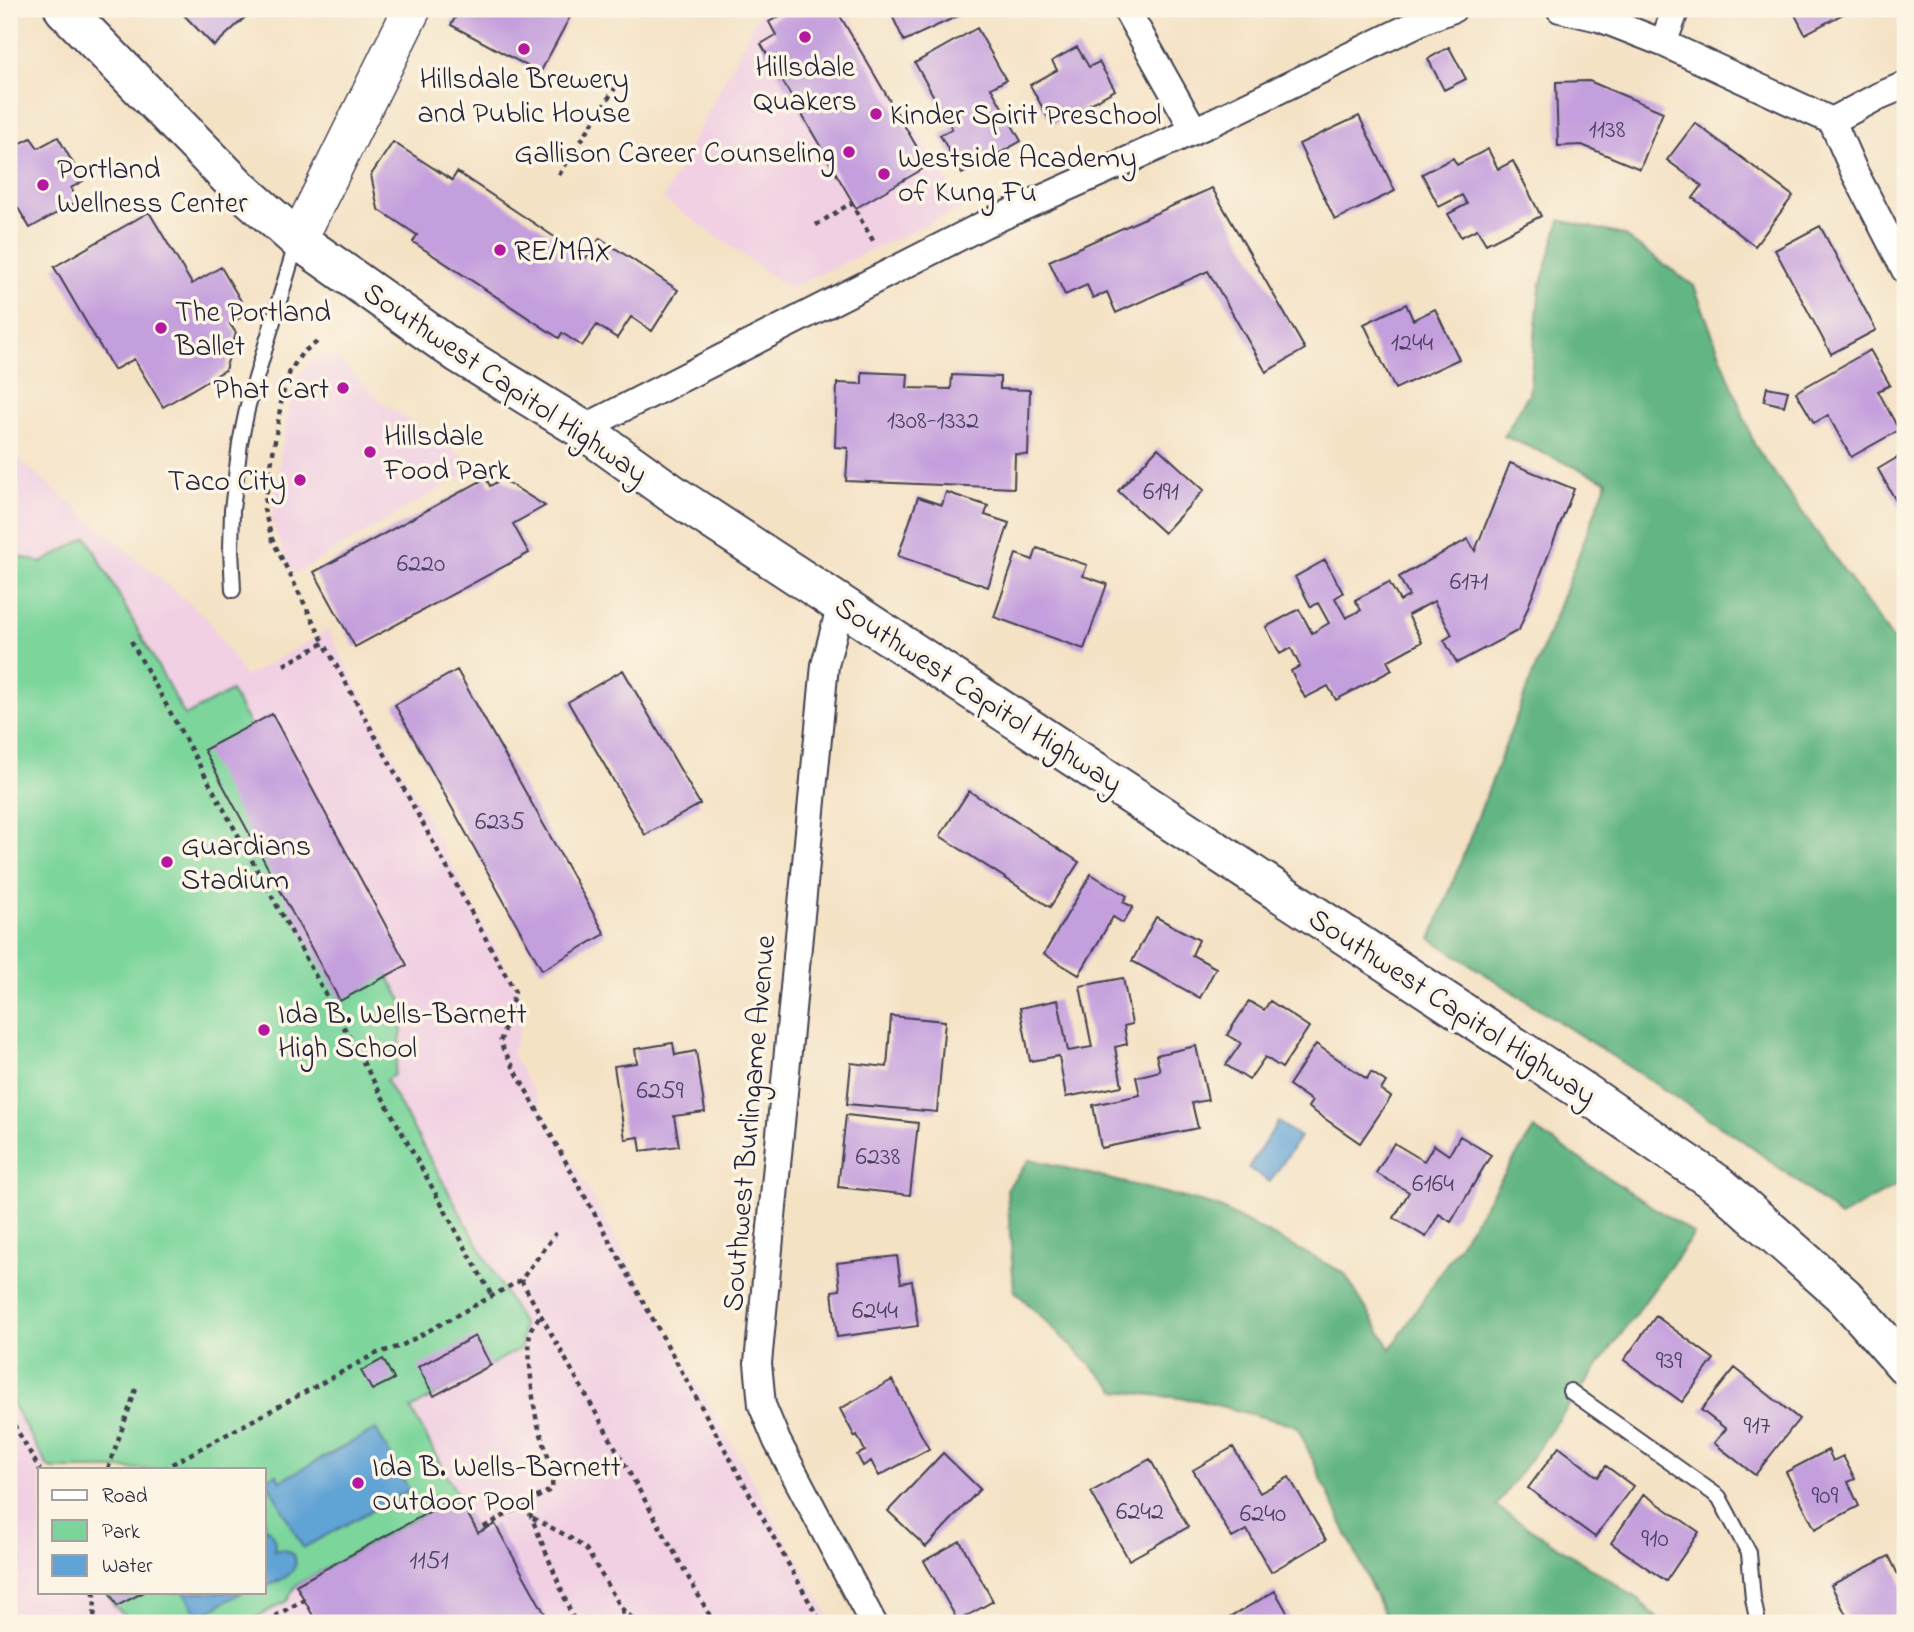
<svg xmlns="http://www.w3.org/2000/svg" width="1914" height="1632" viewBox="0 0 1914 1632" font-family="'Indie Flower',sans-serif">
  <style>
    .built { fill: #f1d0e3; fill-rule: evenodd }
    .green { fill: #7bd59b; stroke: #4e7c6b; stroke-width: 2 }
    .forest { fill: #64b683; stroke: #436c5f; stroke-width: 2 }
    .water { fill: #61a3d5; stroke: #426288; stroke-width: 2 }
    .building { fill: #c49fdd }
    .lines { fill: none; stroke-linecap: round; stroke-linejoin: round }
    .lane-casing { stroke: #423f50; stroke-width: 18 }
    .street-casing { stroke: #423f50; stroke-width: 30 }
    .secondary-casing { stroke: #423f50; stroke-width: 40 }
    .primary-casing { stroke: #423f50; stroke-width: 42 }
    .path { stroke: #423f50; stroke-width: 4.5; stroke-dasharray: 5 5; stroke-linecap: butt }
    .lane { stroke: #fff; stroke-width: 14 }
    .street { stroke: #fff; stroke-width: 26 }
    .secondary { stroke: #fff; stroke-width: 37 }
    .primary { stroke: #fff; stroke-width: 38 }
    .poi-dot { fill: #b5179e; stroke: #fcf5e5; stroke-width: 2.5 }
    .labels { text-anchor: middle; stroke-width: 7; stroke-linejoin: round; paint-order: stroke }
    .number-label { font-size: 26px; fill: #4a4164 }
    .poi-label { font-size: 30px; fill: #22223b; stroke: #fcf5e5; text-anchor: start }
    .street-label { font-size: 30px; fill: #22223b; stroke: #fcf5e5 }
  </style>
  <rect width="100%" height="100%" fill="#fcf5e5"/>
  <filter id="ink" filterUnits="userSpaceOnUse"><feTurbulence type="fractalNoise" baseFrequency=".0143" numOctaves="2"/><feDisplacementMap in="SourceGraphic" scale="14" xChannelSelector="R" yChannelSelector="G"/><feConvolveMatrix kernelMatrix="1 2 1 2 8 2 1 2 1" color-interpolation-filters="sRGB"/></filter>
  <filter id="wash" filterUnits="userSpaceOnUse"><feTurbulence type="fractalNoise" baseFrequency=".00686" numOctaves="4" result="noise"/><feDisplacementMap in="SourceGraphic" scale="28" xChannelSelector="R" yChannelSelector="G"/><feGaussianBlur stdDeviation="1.57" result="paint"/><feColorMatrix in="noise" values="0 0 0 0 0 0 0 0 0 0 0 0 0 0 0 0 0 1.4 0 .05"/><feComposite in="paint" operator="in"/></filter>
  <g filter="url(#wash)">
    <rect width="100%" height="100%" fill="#f4e2c5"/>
    <path class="built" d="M761 9H846L963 208 789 288 663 199Z
      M328 356 337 358 384 404 479 466 294 574 288 563 272 521 285 425 296 378 315 357Z
      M9 451 208 619 245 677 328 630 526 1006 512 1054 833 1623H9ZM40 1469H264V1592H40Z"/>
    <path class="green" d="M87 537 185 716 231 691 406 1008 394 1075 386 1080 523 1325 521 1348 411 1409 458 1496 296 1585 287 1601 246 1623H134L114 1606 107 1592H264V1469H53L48 1467 9 1398V553L41 563Z"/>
    <path class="forest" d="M1560 220 1623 235 1694 286 1755 446 1894 641 1905 687V948L1896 954 1905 969V1181L1840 1217 1801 1184 1739 1138 1431 939 1607 481 1504 436 1529 393 1540 287Z
      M1534 1129 1694 1234 1496 1506 1638 1599 1662 1623H1388L1297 1426 1197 1400 1117 1391 1014 1290 1007 1189 1030 1159 1216 1206 1344 1273 1391 1349Z"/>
    <path class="water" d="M1278 1122 1300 1137 1270 1182 1248 1168Z
      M376 1429 409 1490 303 1548 266 1479 276 1474 280 1481Z
      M264 1527C275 1532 276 1541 274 1551 286 1546 300 1555 294 1568 290 1578 273 1583 264 1587Z
      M184 1592H243L198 1617Z"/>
    <g id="blocks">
      <path class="building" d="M178 9H254L214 46Z
        M460 9H564L572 13 540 73 451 25Z
        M792 9H815L816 11 821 9H836L928 166 856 208 761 44 776 35 769 22Z
        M889 9H973L904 41Z
        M1792 9H1842L1845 13 1805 34Z
        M977 28 1006 80 991 88 1021 141 962 174 940 135 952 129 915 63Z
        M1077 47 1089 67 1099 62 1115 90 1052 125 1030 85 1057 70 1052 61Z
        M1449 47 1466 79 1444 90 1428 59Z
        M1589 81 1663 112 1640 169 1582 145 1558 146 1556 82Z
        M1359 116 1395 191 1335 220 1299 144Z
        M1695 123 1793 196 1755 246 1693 198 1702 186 1667 160Z
        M58 137 83 181 71 188 78 201 30 228 12 198 9 200V149L31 138 38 148Z
        M393 142 452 180 457 172 586 258 600 238 678 290 652 331 631 317 617 338 597 325 582 346 562 333 559 338 413 242 417 235 378 209 371 175Z
        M1488 149 1498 169 1513 161 1541 216 1486 244 1477 229 1461 237 1448 214 1467 204 1462 195 1439 207 1422 174 1453 158 1457 165Z
        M1212 188 1305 349 1266 372 1208 271 1116 313 1107 292 1093 298 1087 285 1065 295 1049 261Z
        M149 212 192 284 221 267 248 313 230 324 236 333 225 370 163 407 134 359 114 370 54 267Z
        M1820 226 1876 330 1831 354 1775 250Z
        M1406 304 1413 320 1435 309 1459 359 1395 389 1364 324Z
        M1870 350 1890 385 1878 391 1899 430 1851 457 1828 415 1814 423 1796 392Z
        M862 372 908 374 907 388 951 389 952 375 1000 377V389L1030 390 1028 455 1015 454 1014 488 846 481 848 448 835 447 837 383 862 384Z
        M1767 387 1788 391 1784 406 1764 401Z
        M1158 448 1204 490 1164 533 1118 491Z
        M1905 453V517L1878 469Z
        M1510 463 1574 489 1519 630 1457 663 1444 640 1452 635 1434 601 1408 615 1422 642 1387 661 1392 670 1336 700 1328 686 1305 698 1291 671 1300 666 1291 648 1280 654 1266 627 1299 609 1312 633 1329 623 1318 603 1311 607 1295 577 1325 560 1343 593 1335 598 1346 618 1361 610 1355 600 1389 582 1400 601 1409 596 1399 577 1468 539 1475 551Z
        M486 478 490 486 502 479 545 506 513 524 529 553 355 647 314 572Z
        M946 492 988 506 985 515 1009 523 988 587 898 556 918 497 942 505Z
        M1037 548 1087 565 1083 576 1107 584 1084 649 994 617 1016 554 1033 560Z
        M457 670 605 934 542 970 395 705Z
        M623 670 700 804 645 835 568 702Z
        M272 714 407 965 340 1001 204 750Z
        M969 791 1079 862 1050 907 940 836Z
        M1091 874 1127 896 1123 902 1133 907 1123 923 1113 917 1079 975 1044 954Z
        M1156 917 1199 940 1192 955 1216 968 1200 998 1132 961Z
        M1123 978 1132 1024 1124 1026 1127 1044 1115 1047 1122 1086 1066 1097 1059 1056 1030 1061 1020 1008 1058 1000 1068 1051 1092 1047 1080 986Z
        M1249 1001 1264 1010 1270 1001 1309 1027 1282 1068 1265 1057 1249 1080 1226 1065 1241 1043 1227 1035Z
        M891 1016 945 1021 937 1112 847 1104 851 1063 887 1067Z
        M673 1043 675 1055 696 1051 705 1112 674 1116 679 1146 641 1151 639 1137 625 1139 614 1066 637 1063 635 1049Z
        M1316 1044 1367 1079 1371 1072 1386 1082 1381 1090 1391 1097 1360 1143 1308 1107 1312 1101 1289 1085Z
        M1196 1046 1208 1100 1192 1103 1198 1128 1101 1148 1093 1105 1140 1095 1136 1077 1160 1071 1156 1055Z
        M846 1115 918 1123 910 1195 838 1187Z
        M1460 1136 1491 1155 1451 1222 1439 1214 1426 1237 1394 1218 1409 1192 1376 1173 1394 1143 1424 1161 1434 1145 1449 1155Z
        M897 1256 901 1283 912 1281 918 1326 837 1337 832 1291 840 1290 837 1263Z
        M1656 1316 1714 1359 1682 1402 1624 1360Z
        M475 1336 491 1365 434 1396 418 1367Z
        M383 1359 394 1379 372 1390 361 1371Z
        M1735 1368 1799 1419 1755 1475 1714 1443 1726 1429 1701 1410Z
        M892 1380 929 1449 879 1476 871 1461 863 1466 857 1455 865 1451 857 1435 855 1437 840 1409Z
        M1233 1447 1260 1493 1289 1477 1326 1540 1271 1572 1247 1530 1232 1538 1193 1470Z
        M1559 1447 1598 1477 1606 1466 1633 1486 1595 1537 1528 1488Z
        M1828 1450 1833 1461 1843 1456 1855 1479 1848 1482 1859 1506 1815 1529 1786 1472Z
        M943 1453 980 1489 926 1547 888 1511Z
        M1150 1459 1188 1527 1129 1560 1091 1492Z
        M1644 1494 1699 1532 1666 1581 1611 1543Z
        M458 1496 478 1533 495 1524 550 1623H317L296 1585Z
        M960 1541 993 1601 958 1621 924 1561Z
        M1889 1556 1905 1589V1623H1850L1831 1585Z
        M1275 1591 1293 1623H1222V1622Z
        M109 1592H144L117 1606Z"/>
    </g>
  </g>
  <g filter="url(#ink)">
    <use href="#blocks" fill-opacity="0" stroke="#423f50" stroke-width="2"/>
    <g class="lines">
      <defs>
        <path id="lane" d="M233 590 231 549 232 510 240 443 248 405 297 241
          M1570 1391 1719 1497 1749 1553 1753 1599 1758 1623"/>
        <path id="street" d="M1126 9 1194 130
          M1560 9 1599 18 1663 43 1832 121 1854 171 1905 270
          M1663 43 1676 9
          M1832 121 1879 96 1905 85
          M582 429 985 224 1211 123 1426 19 1453 9
          M841 604 825 665 758 1363 762 1405 777 1441 873 1623"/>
        <path id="secondary" d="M298 240 412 9"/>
        <path id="primary" d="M64 9 240 189 298 240 458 353 582 429 677 497 1578 1088 1719 1185 1844 1296 1905 1365"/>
      </defs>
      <use href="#lane" class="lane-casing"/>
      <use href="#street" class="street-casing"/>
      <use href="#secondary" class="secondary-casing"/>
      <use href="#primary" class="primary-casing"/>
      <path class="path" d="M559 175 615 88
        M816 225 851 203 875 244
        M317 342 302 353 290 371 282 397 264 509 272 539 324 643
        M131 641 492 1296
        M284 665 324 643 515 992 500 1043 821 1623
        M521 1280 714 1623
        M9 1416 40 1470
        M108 1469 136 1389
        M163 1469 375 1354 401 1346 521 1280 556 1233
        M526 1504 575 1623
        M533 1518 569 1537 586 1549 622 1609 638 1623
        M484 1527 552 1489C554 1466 543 1443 537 1421 533 1408 526 1339 531 1329 533 1325 537 1320 540 1316
        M93 1592 95 1595 94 1623
        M622 1610 625 1623
        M274 1623 271 1618 304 1600"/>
      <use href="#lane" class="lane"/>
      <use href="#street" class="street"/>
      <use href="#secondary" class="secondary"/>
      <use href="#primary" class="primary"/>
    </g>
  </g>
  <g class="poi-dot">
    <circle cx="805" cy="37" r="7"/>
    <circle cx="524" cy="49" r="7"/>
    <circle cx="876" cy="114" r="7"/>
    <circle cx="849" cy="152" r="7"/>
    <circle cx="884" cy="174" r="7"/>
    <circle cx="43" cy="185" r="7"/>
    <circle cx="500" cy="250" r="7"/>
    <circle cx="161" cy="328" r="7"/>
    <circle cx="343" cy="388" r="7"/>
    <circle cx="370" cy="452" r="7"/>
    <circle cx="300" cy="480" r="7"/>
    <circle cx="167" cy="862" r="7"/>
    <circle cx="264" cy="1030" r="7"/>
    <circle cx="358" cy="1483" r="7"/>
  </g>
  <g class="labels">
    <g class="number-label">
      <text x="1607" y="137">1138</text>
      <text x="1412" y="350">1244</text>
      <text x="933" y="428">1308-1332</text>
      <text x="1161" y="499">6191</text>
      <text x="421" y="571">6220</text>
      <text x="1469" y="589">6171</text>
      <text x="500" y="829">6235</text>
      <text x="660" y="1098">6259</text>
      <text x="878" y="1164">6238</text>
      <text x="1433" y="1191">6164</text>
      <text x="875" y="1318">6244</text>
      <text x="1669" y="1368">939</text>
      <text x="1757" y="1433">917</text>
      <text x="1825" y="1503">909</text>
      <text x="1140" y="1519">6242</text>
      <text x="1263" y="1521">6240</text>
      <text x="1655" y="1546">910</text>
      <text x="429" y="1568">1151</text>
    </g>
    <g class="poi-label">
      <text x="805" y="76" text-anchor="middle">Hillsdale<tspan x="805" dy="34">Quakers</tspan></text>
      <text x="524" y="88" text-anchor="middle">Hillsdale Brewery<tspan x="524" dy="34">and Public House</tspan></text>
      <text x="890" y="124">Kinder Spirit Preschool</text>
      <text x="835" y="162" text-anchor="end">Gallison Career Counseling</text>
      <text x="898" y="167">Westside Academy<tspan x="898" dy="34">of Kung Fu</tspan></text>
      <text x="57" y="178">Portland<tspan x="57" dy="34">Wellness Center</tspan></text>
      <text x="514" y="260">RE/MAX</text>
      <text x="175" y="321">The Portland<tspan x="175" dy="34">Ballet</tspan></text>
      <text x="329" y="398" text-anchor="end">Phat Cart</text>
      <text x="384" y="445">Hillsdale<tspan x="384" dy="34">Food Park</tspan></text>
      <text x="286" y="490" text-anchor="end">Taco City</text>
      <text x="181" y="855">Guardians<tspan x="181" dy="34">Stadium</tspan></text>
      <text x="278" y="1023">Ida B. Wells-Barnett<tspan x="278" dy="34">High School</tspan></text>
      <text x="372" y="1476">Ida B. Wells-Barnett<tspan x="372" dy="34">Outdoor Pool</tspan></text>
    </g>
    <g class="street-label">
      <text transform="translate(506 382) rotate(34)" y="10">Southwest Capitol Highway</text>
      <text transform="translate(979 694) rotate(33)" y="10">Southwest Capitol Highway</text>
      <text transform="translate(1453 1006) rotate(33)" y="10">Southwest Capitol Highway</text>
      <text transform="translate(748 1123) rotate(-85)" y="10">Southwest Burlingame Avenue</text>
    </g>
  </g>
  <rect width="1914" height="1632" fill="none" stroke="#fcf5e5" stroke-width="35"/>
  <rect x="38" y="1468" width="228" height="126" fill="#fcf5e5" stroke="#a5a1a1" stroke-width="2"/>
  <rect x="52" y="1490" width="35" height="10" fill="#ffffff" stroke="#a5a1a1" stroke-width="2"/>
  <text x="102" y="1502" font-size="21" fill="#22223b">Road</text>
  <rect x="52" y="1520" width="35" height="21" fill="#7bd59b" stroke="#a5a1a1" stroke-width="2"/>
  <text x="102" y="1538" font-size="21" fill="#22223b">Park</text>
  <rect x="52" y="1555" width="35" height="21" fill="#61a3d5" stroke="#a5a1a1" stroke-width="2"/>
  <text x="102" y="1572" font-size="21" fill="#22223b">Water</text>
</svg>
